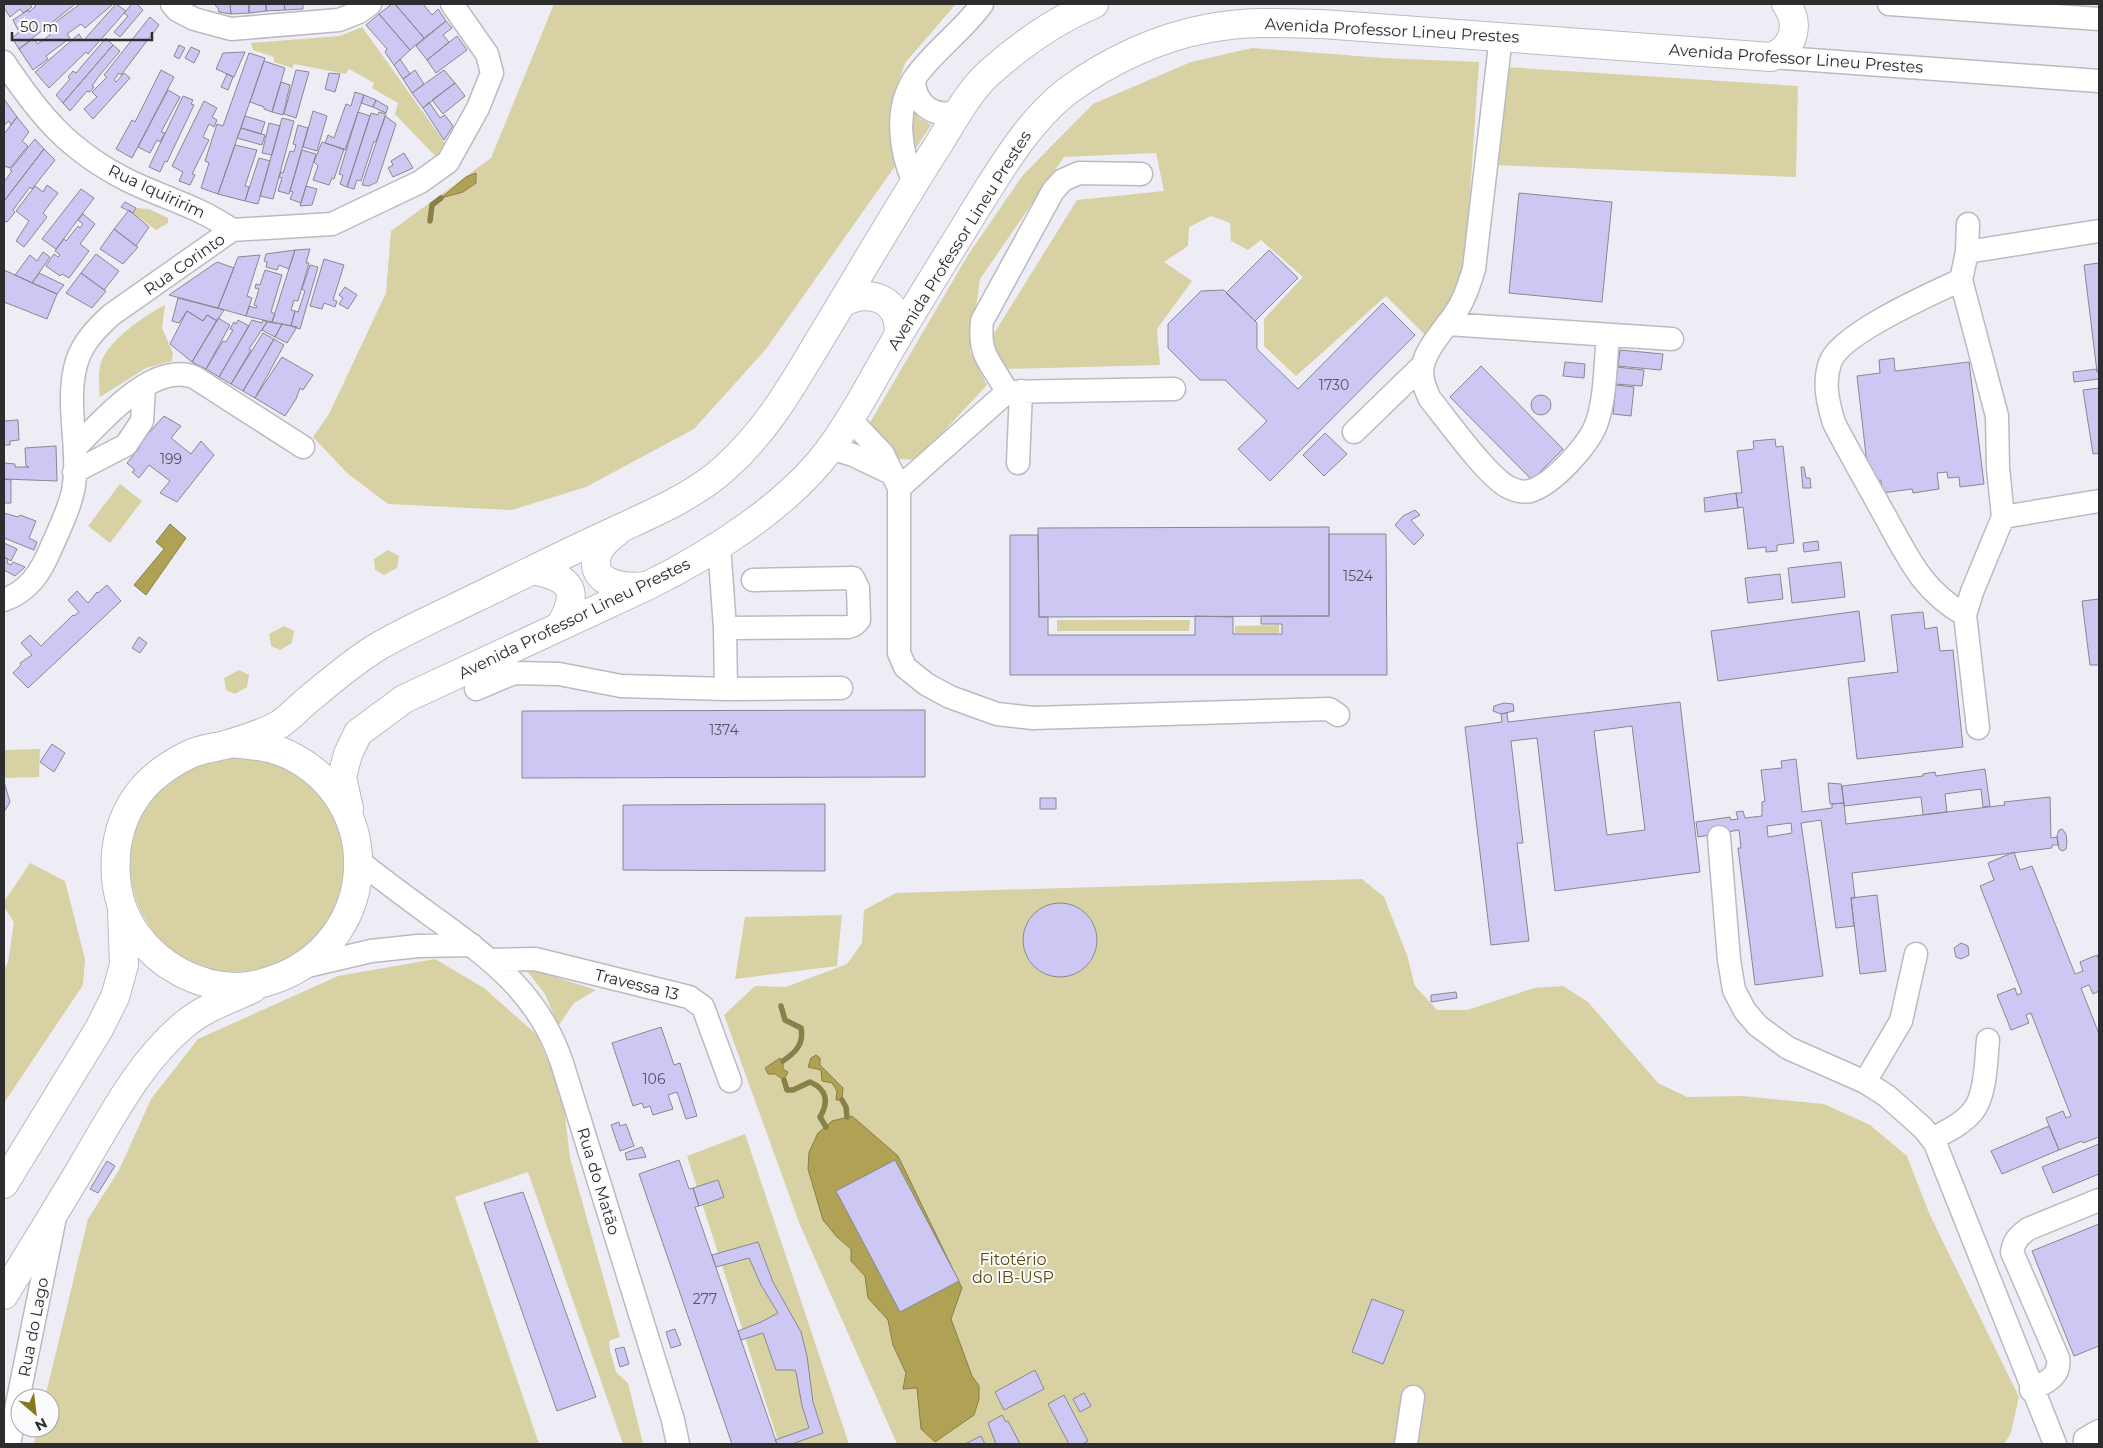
<svg xmlns="http://www.w3.org/2000/svg" width="2103" height="1448" viewBox="0 0 2103 1448" font-family="Montserrat,sans-serif">
  <style>
    .green { fill: #d8d1a3 }
    .water { fill: #afa254; stroke: #887f49 }
    .lines { fill: none; stroke-linecap: round; stroke-linejoin: round }
    .stream { stroke: #887f49; stroke-width: 5.5 }
    .building { fill: #cdc8f3; stroke: #88888f; fill-rule: evenodd }
    .minor-casing { stroke: #bbbac3; stroke-width: 25 }
    .major-casing { stroke: #bbbac3; stroke-width: 30 }
    .minor { stroke: #fff; stroke-width: 22 }
    .major { stroke: #fff; stroke-width: 28 }
    .labels { text-anchor: middle; stroke-width: 4; stroke-linejoin: round; paint-order: stroke }
    .number-label { font-size: 14px; fill: #555461 }
    .street-label { font-size: 16px; fill: #2d2d30; stroke: #fbfbfe }
    .park-label { font-size: 16px; fill: #544b0d; stroke: #fbfbfe }
  </style>
  <rect width="100%" height="100%" fill="#eeedf6"/>
  <path class="green" d="M554 4H956L905 63 890 108 898 162 766 349 694 429 586 487 512 510 388 504 347 473 313 437 329 414 386 293 391 231 491 158Z
    M362 27 448 147 437 158 395 114 398 103 372 88 374 83 349 69 346 74 294 64 292 68 274 62V57L253 50 251 43 340 36Z
    M1252 48 1383 58 1479 62 1464 280 1428 338 1386 296 1296 376 1264 346V319L1303 277 1261 240 1248 250 1231 241 1230 223 1211 216 1189 227 1188 246 1164 262 1192 281 1157 329 1160 365 1003 369 988 343 1077 200 1164 191 1156 153 1064 157 980 279 970 351 987 385 917 460 897 459 868 426 968 255 1023 175 1093 104 1191 62Z
    M1506 67 1798 86 1796 177 1494 165Z
    M912 106 919 118 931 125 909 159Z
    M136 208 149 209 168 218V223L156 230 133 213Z
    M165 305 162 328 173 353 172 361 146 368 100 397C99 387 98 376 100 366 104 343 145 315 165 305Z
    M120 484 142 501 110 543 88 526Z
    M388 550 399 556 397 568 384 575 375 570 374 559Z
    M1057 620H1190L1189 631H1057Z
    M1279 625V633H1235V626Z
    M284 626 294 631 292 643 280 650 271 646 269 634Z
    M239 670 249 675 247 687 235 694 226 690 224 678Z
    M40 749 39 777 4 778V750Z
    M130 864a109 109 0 1 1 218 0a109 109 0 1 1-218 0Z
    M30 863 65 881 85 959 83 985 4 1103V970L8 962 14 922 4 907V902Z
    M1362 879 1384 897 1407 955 1415 986 1437 1010H1467L1534 988 1563 986 1588 1002 1658 1083 1687 1097 1743 1096 1824 1104 1870 1125 1907 1156 1929 1213 2019 1397 2011 1433 2004 1444H897L800 1225 724 1015 755 986 786 987 847 964 862 943 864 910 896 893Z
    M842 915 837 966 735 979 745 917Z
    M435 959 484 988 537 1035 563 1097 570 1158 620 1337 609 1341 610 1351 616 1372 628 1383 643 1444H623L528 1172 455 1197 539 1444H34L38 1428H50V1398H45L88 1219 119 1170 151 1099 198 1039 338 976Z
    M524 967 596 990 574 1003 558 1026 545 994Z
    M745 1134 849 1444H779L687 1156Z"/>
  <path class="water" d="M476 173V183L463 192 441 198 466 177Z
    M170 524 186 538 146 595 134 585 164 549 156 542Z
    M816 1055 820 1058V1065L843 1088 842 1100H836L837 1091 832 1083 822 1081 821 1070 808 1067 811 1058Z
    M780 1058 783 1061V1069L788 1072 784 1080 775 1074H768L765 1068Z
    M852 1116 898 1156 962 1288 951 1319 972 1376 979 1386V1399L974 1415 935 1442 921 1429 917 1388 903 1389 906 1373 893 1345 888 1320 868 1298 865 1276 851 1261V1249L837 1237 823 1220 808 1169 809 1152 818 1133 832 1121Z"/>
  <g class="lines">
    <path class="stream" d="M430 221 432 205 441 198
      M781 1006 785 1020 801 1028C804 1044 796 1052 783 1061
      M784 1080 787 1090H793L810 1082C827 1089 829 1102 820 1117L826 1127
      M842 1100 846 1107 847 1117"/>
  </g>
  <path class="building" d="M4 4H30L32 7 23 13 20 9 10 17 4 8Z
    M36 4H75L19 49 12 38 19 32 13 20 28 10 29 12 35 7Z
    M80 4H113L85 28 81 24 67 34 70 38 46 56 48 59 33 70 19 49 33 39 38 44 50 35 46 29Z
    M116 4 126 11 88 54 86 52 49 88 35 72 79 34 83 41Z
    M132 4H137L143 10 120 37 114 32 128 16 124 13Z
    M214 4H230L231 14 219 12 218 8Z
    M230 4H249V13L231 14Z
    M249 4H266V11L249 13Z
    M266 4H284L285 10 266 11Z
    M284 4H303V9L285 10Z
    M392 4H395L424 38 410 50 379 14Z
    M395 4H423L432 15 438 9 446 21 424 38Z
    M379 14 410 50 394 65 385 52 387 49 366 25Z
    M150 17 159 25 121 75 119 73 114 80 116 82 124 73 130 78 93 119 84 109 97 97 92 92 107 77 104 75Z
    M446 21 452 28 443 35 449 42 427 60 416 46Z
    M457 36 467 50 436 73 427 60Z
    M106 38 113 45 63 103 56 95 70 79 68 77 73 71 76 73Z
    M113 45 120 51 99 76 92 86 94 87 90 92 87 91 70 111 63 103Z
    M179 45 185 48 179 59 174 56Z
    M191 47 200 51 194 63 185 58Z
    M245 52 234 77 216 69 223 53Z
    M249 53 265 58 218 194 201 188 209 163 205 161 217 124 223 126Z
    M400 59 410 74 403 79 394 65Z
    M264 61 285 68 272 112 264 109V107L250 102Z
    M161 70 174 77 132 158 116 149 132 120 135 122Z
    M296 70 309 72 296 118 284 114Z
    M415 70 424 84 412 93 403 79Z
    M444 70 455 83 423 108 412 93Z
    M329 73 340 74 335 92 325 89Z
    M227 74 233 77 228 90 221 87Z
    M281 82 290 85 283 115 272 112Z
    M455 83 465 96 443 114 432 100Z
    M168 90 180 97 161 132 165 133 160 142 157 140 150 153 138 147Z
    M355 92 364 95 345 150 325 143 328 135 334 138 346 104 351 106Z
    M364 95 376 100 373 107 361 103Z
    M183 96 193 100 191 104 194 105 167 162 165 161 160 172 149 167Z
    M4 99 17 117 11 125 9 121 4 125Z
    M376 100 388 107 386 113 373 107Z
    M204 101 217 108 212 117 217 120 214 127 209 124 203 137 209 140 192 174 195 175 190 185 179 181 183 172 172 166Z
    M429 102 440 118 445 115 453 126 444 140 423 108Z
    M313 111 327 116 317 151 303 147Z
    M358 112 370 116 347 187 340 184 343 175 339 174Z
    M379 112 386 114 376 142 374 141 361 181 357 180 354 189 347 187 371 113 378 115Z
    M245 116 265 122 261 134 241 128Z
    M385 116 396 124 377 182 369 186 362 185Z
    M17 117 29 132 22 141 28 146 10 168 4 166V134Z
    M282 118 294 121 273 199 260 196Z
    M269 123 280 126 272 155 262 153Z
    M298 125 308 128 289 194 278 191 282 178 279 177 281 172 283 173 290 151 294 152 296 145 293 144Z
    M241 128 265 135 262 145 237 138Z
    M35 139 44 149 4 201V182L12 171 10 170Z
    M322 142 344 149 334 179 332 178 329 185 313 180 318 166 314 162Z
    M235 145 257 150 245 186 249 187 245 201 218 194Z
    M44 149 55 160 32 189 30 187 13 210 15 212 7 222 4 221V201Z
    M302 150 316 154 301 203 290 199 293 192 290 191Z
    M404 153 413 168 393 177 388 168 393 165 391 161Z
    M259 158 270 161 258 204 245 201Z
    M47 185 58 193 43 213 47 217 24 247 16 241 29 221 16 211 35 186 43 192Z
    M306 186 317 189 312 205 300 206Z
    M81 189 94 198 56 249 42 239Z
    M1519 193 1612 202 1602 302 1509 293Z
    M125 202 136 208 133 213 121 207Z
    M129 210 149 227 136 246 114 229Z
    M83 214 95 224 80 244 89 251 69 278 62 274 60 276 46 266 54 254 58 257 60 255 55 251 64 239 66 241 78 226 80 228 83 224 78 220Z
    M114 229 138 247 123 264 100 249Z
    M310 249 306 263H309L298 301 294 300 291 310 295 311 291 326 272 322 295 250Z
    M295 250 289 269 279 265 277 270 266 267 267 262 264 261 266 254Z
    M1269 250 1298 278 1255 321 1226 293Z
    M43 252 50 257 32 283 15 275 30 255 37 261Z
    M96 254 119 271 104 290 81 273Z
    M260 255 247 296 252 298 246 316 218 308 238 257Z
    M324 259 344 265 333 300 337 301 335 307 324 303 322 309 310 306Z
    M217 262 234 268 218 308 169 295Z
    M2099 263V371L2097 372 2084 265Z
    M310 265 318 267 300 329 291 326 295 311 298 312 305 291 302 289Z
    M4 270 57 294 47 319 4 302Z
    M265 270 282 275 271 312 275 314 272 322 246 316 249 306 256 308 257 306 254 305 259 289 255 288 256 284 260 285Z
    M39 273 64 285 57 294 32 283Z
    M81 273 106 291 92 308 66 293Z
    M345 287 357 295 348 309 339 304 343 298 339 295Z
    M1224 290 1257 323V349L1298 389 1383 303 1415 335 1270 481 1238 449 1267 421 1225 380H1200L1168 348V324L1201 291Z
    M178 298 205 305 224 310 217 321 207 315 203 321 187 311 179 323 172 321Z
    M187 311 203 321 207 315 217 321 192 362 170 344Z
    M218 318 230 325 206 369 192 362Z
    M238 320 249 326 219 377 206 369 223 341 226 342 233 330 230 329 234 322 236 324Z
    M252 320 262 323 263 320 267 322 249 349 251 350 231 384 219 377Z
    M267 322 282 324 275 337 262 330Z
    M282 324 297 327 287 343 275 337Z
    M263 333 274 339 243 391 231 384Z
    M274 339 284 345 255 398 243 391Z
    M1620 350 1663 354 1661 370 1618 366Z
    M282 357 313 375 303 390 300 388 296 399 285 416 255 398Z
    M1894 358 1895 371 1969 362 1984 484 1960 487 1959 477 1948 478 1947 472 1937 473 1939 489 1913 493 1912 489 1882 493 1881 480 1869 482 1857 376 1880 373 1879 360Z
    M1565 362 1585 364 1584 378 1563 376Z
    M1481 366 1563 449 1532 480 1450 397Z
    M1616 367 1644 370 1642 386 1615 384Z
    M2097 369V372L2099 371V379L2074 382 2073 372Z
    M1616 385 1634 387 1631 416 1613 414Z
    M2099 388V453L2093 454 2083 390Z
    M1531 405a10 10 0 1 1 20 0a10 10 0 1 1-20 0Z
    M164 416 181 426 171 438 191 454 201 441 214 455 177 502 160 493 170 481 149 465 139 478 132 472 135 470 127 463 140 447 138 445Z
    M18 420 19 440 10 441V445H4V421Z
    M1325 433 1347 454 1324 476 1303 455Z
    M1775 439 1776 447 1783 446 1794 543 1777 545V551L1766 552V547L1748 549 1743 507 1738 508 1736 493H1742L1737 451 1754 449 1753 441Z
    M56 446 57 481 4 479V463L15 464V467H29L26 466 25 448Z
    M1801 467H1804L1806 478H1810L1811 488H1803Z
    M4 479 11 480V503H4Z
    M1736 493 1738 508 1705 512 1704 498Z
    M1415 510 1420 515 1411 520 1424 535 1414 545 1395 525 1403 516Z
    M4 513 18 517 20 515 36 521 29 538 37 542 34 550 4 538Z
    M1329 527V616L1039 617 1038 528Z
    M1329 534H1386L1387 675H1010V535H1038L1039 617H1048V635H1195V616L1233 617V634H1282V624H1261V616H1329Z
    M1818 541 1819 550 1804 552 1803 543Z
    M4 543 17 549 11 561 4 557Z
    M4 557 8 559 7 563 11 565 13 562 25 567 15 576 4 570Z
    M1841 562 1845 597 1792 603 1788 568Z
    M1780 574 1783 599 1748 603 1745 578Z
    M107 585 121 601 28 688 13 673 21 665 20 663 32 655 21 643 30 635 41 646 73 615 74 616 79 612 68 600 77 591 88 603 97 592 98 593Z
    M2099 599V665H2090L2082 601Z
    M1859 611 1865 661 1718 681 1711 631Z
    M1923 612 1925 629 1937 627 1940 651 1953 650 1963 747 1857 759 1848 678 1898 672 1891 615Z
    M139 637 147 643 140 653 132 648Z
    M1680 702 1700 872 1555 891 1537 738 1511 741 1523 843H1517L1529 941 1491 945 1465 727 1502 722 1501 714 1507 713 1508 722ZM1632 726 1645 830 1607 835 1594 731Z
    M1504 703 1513 704 1514 711 1501 714 1493 711 1494 706Z
    M925 710V777L522 778V711Z
    M52 744 65 753 54 772 40 762Z
    M1796 759 1802 812 1832 808V804L1844 803 1846 824 2005 805 2004 802 2050 797 2051 838 2057 837 2058 845H2052V848L1852 873 1855 898H1851L1854 926 1836 928 1821 820 1801 823 1823 976 1755 985 1738 848H1741L1739 830 1698 837 1696 822 1730 817 1731 820 1738 819 1736 812 1743 811 1745 818 1762 816V802L1765 801 1761 770 1782 768 1781 761ZM1791 823 1792 833 1768 837 1767 826Z
    M1985 769 1990 806 1983 807 1981 789 1945 794 1947 812 1923 815 1921 797 1844 806 1842 786 1923 776V774L1935 772 1936 776Z
    M4 782 10 802 4 812Z
    M1828 783 1841 784 1844 803 1830 804Z
    M1040 798H1056V809H1040Z
    M825 804V871L623 870V805Z
    M2062 829 2066 834 2067 842 2066 849 2063 851 2059 849 2057 836 2059 830Z
    M2014 852 2020 870 2032 866 2075 974 2083 971 2080 962 2097 955 2099 961V991L2093 994 2089 985 2081 988 2099 1034V1137L2083 1143 2082 1141 2059 1150 2046 1118 2063 1111 2066 1118 2071 1116 2031 1013 2026 1015 2029 1023 2011 1030 1997 995 2015 988 2017 995 2022 993 1980 886 1994 880 1988 863Z
    M1877 895 1886 971 1860 974 1851 898Z
    M1023 940a37 37 0 1 1 74 0a37 37 0 1 1-74 0Z
    M1961 943 1968 946 1969 955 1961 959 1956 957 1954 948Z
    M1456 992 1457 998 1431 1002V995Z
    M661 1027 674 1065 680 1063 697 1116 686 1119 677 1092 668 1095 673 1109 653 1115 650 1106 644 1108 642 1103 633 1106 612 1043Z
    M619 1122 620 1126 626 1124 634 1146 620 1151 611 1125Z
    M2049 1126 2059 1150 2002 1174 1991 1151Z
    M2099 1144V1174L2053 1193 2042 1167Z
    M642 1147 646 1157 627 1160 625 1153Z
    M679 1160 689 1189 693 1188 699 1206 695 1207 777 1444H732L639 1174Z
    M895 1160 959 1281 900 1312 836 1191Z
    M107 1161 115 1166 98 1193 90 1189Z
    M718 1180 724 1197 699 1206 693 1188Z
    M523 1192 596 1397 557 1411 484 1203Z
    M2099 1224V1346L2074 1356 2032 1251Z
    M758 1242 773 1282 801 1332 807 1356 813 1402 823 1433 792 1444H777L775 1440 809 1428 802 1406 796 1372 795 1370H776L763 1333 741 1340 738 1331 761 1322 778 1313 761 1285 749 1258 716 1267 712 1255Z
    M1372 1299 1404 1311 1383 1364 1352 1352Z
    M675 1329 681 1345 671 1348 666 1332Z
    M624 1347 629 1364 620 1367 615 1349Z
    M1035 1370 1044 1389 1004 1410 995 1392Z
    M1084 1393 1091 1406 1080 1412 1073 1399Z
    M1064 1395 1088 1441 1082 1444H1069L1048 1404Z
    M1002 1415 1006 1422 1008 1421 1020 1444H996L988 1423Z
    M981 1436 985 1444H965Z"/>
  <g class="lines">
    <defs>
      <path id="minor" d="M172 4 177 10 194 19 231 29 339 20 359 12 370 4
        M1889 4 2099 19
        M1501 36 1474 269C1469 285 1464 301 1454 315 1444 330 1427 347 1423 365 1420 377 1425 389 1430 399 1447 420 1487 476 1508 487 1514 490 1522 493 1530 491 1552 485 1590 444 1597 422 1606 395 1605 364 1608 336
        M1771 57 2099 81
        M4 62C40 116 69 151 129 181 164 198 200 207 232 230
        M914 79C914 105 937 122 962 109
        M914 183C900 151 894 110 914 79 932 52 963 31 982 4
        M1968 224 1967 252 1961 280 1997 416 1998 468 2003 517 1972 592 1965 615 1978 728
        M1967 252 2099 231
        M1961 280C1933 293 1839 334 1830 363 1823 383 1828 403 1834 423 1850 454 1868 485 1885 516 1908 557 1922 591 1965 615
        M1447 324 1672 339
        M1007 392C992 362 978 358 982 321L1053 191 1063 180 1079 173 1141 174
        M850 419 883 454 899 488V653L905 667 926 684 950 697 997 714 1033 718 1329 709 1338 715
        M1354 432 1422 366
        M75 448C101 422 152 361 194 377L303 447
        M831 448 853 455 893 474
        M1018 463 1021 391
        M74 472 126 445 142 421 144 387
        M899 488 1007 392 1174 389
        M2003 517 2099 501
        M719 545 725 628 726 689
        M4 600C29 591 41 572 51 548 59 530 69 510 73 491 81 449 64 402 77 361 83 342 97 328 111 315L232 230 332 224 420 182 448 162 478 108 492 73 487 54 452 4
        M725 628 848 627 854 625 859 620 858 588 853 578 753 580
        M476 689 514 673 559 674 621 686 726 689 841 688
        M1719 837 1729 960 1734 990 1745 1011 1758 1026 1788 1048 1865 1082 1887 1096 1923 1128 1935 1143 2055 1444
        M359 861C384 881 410 900 436 919 492 960 539 994 562 1063L673 1420 678 1444
        M490 960 535 959 689 997 703 1007 730 1081
        M303 967 371 951 418 946 472 945
        M1865 1082 1901 1021 1916 954
        M1932 1139C1945 1132 1963 1124 1973 1111 1986 1095 1986 1060 1988 1040
        M2031 1390C2046 1382 2061 1377 2058 1358L2012 1252C2014 1240 2019 1236 2028 1229L2099 1200
        M9 1444 55 1217
        M1406 1444 1413 1397
        M2085 1444V1439L2099 1431"/>
      <path id="major" d="M842 303C870 287 903 300 898 336
        M618 531C612 536 603 542 599 550 585 583 622 589 645 586
        M533 570C571 578 581 590 560 626
        M231 743C250 745 269 746 287 754 385 800 380 934 283 976 268 982 253 987 236 987 196 986 160 966 137 935 108 896 109 836 136 797 149 778 168 765 188 755 200 749 213 748 225 745 242 740 265 733 280 724 291 717 300 706 309 699 331 681 355 660 379 646 410 628 443 614 475 598 519 577 562 555 606 535 646 516 692 498 725 468 766 431 789 391 817 344 856 280 893 216 933 153 950 127 966 94 989 73 1019 46 1056 20 1094 4
        M349 809 342 777 348 754 358 733 404 699 647 586C710 555 791 504 832 446 857 412 875 374 897 338 922 295 949 253 975 210 1000 170 1028 122 1066 92 1108 61 1159 37 1210 28 1248 21 1285 23 1322 24L1771 57C1795 48 1800 23 1786 4
        M4 1184 99 1029 115 997 124 965 122 912
        M4 1295C30 1252 57 1209 83 1165 112 1116 140 1061 185 1024 204 1008 230 999 252 989"/>
    </defs>
    <use href="#minor" class="minor-casing"/>
    <use href="#major" class="major-casing"/>
    <use href="#minor" class="minor"/>
    <use href="#major" class="major"/>
  </g>
  <g class="labels">
    <g class="number-label">
      <text x="1334" y="390">1730</text>
      <text x="171" y="464">199</text>
      <text x="1358" y="581">1524</text>
      <text x="724" y="735">1374</text>
      <text x="654" y="1084">106</text>
      <text x="705" y="1304">277</text>
    </g>
    <g class="street-label">
      <text transform="translate(1392 30) rotate(3)" y="6">Avenida Professor Lineu Prestes</text>
      <text transform="translate(1796 58) rotate(4)" y="6">Avenida Professor Lineu Prestes</text>
      <text transform="translate(157 191) rotate(25)" y="6">Rua Iquiririm</text>
      <text transform="translate(959 240) rotate(-58)" y="6">Avenida Professor Lineu Prestes</text>
      <text transform="translate(184 264) rotate(-35)" y="6">Rua Corinto</text>
      <text transform="translate(574 618) rotate(-26)" y="6">Avenida Professor Lineu Prestes</text>
      <text transform="translate(637 984) rotate(14)" y="6">Travessa 13</text>
      <text transform="translate(599 1181) rotate(73)" y="6">Rua do Matão</text>
      <text transform="translate(33 1327) rotate(-79)" y="6">Rua do Lago</text>
    </g>
    <g class="park-label">
      <text x="1013" y="1265">Fitotério<tspan x="1013" dy="18">do IB-USP</tspan></text>
    </g>
  </g>
  <rect width="2103" height="1448" fill="none" stroke="#2d2d30" stroke-width="10"/>
  <g transform="translate(35 1413) rotate(152)"><circle r="24" fill="#fbfbfe" stroke="#a9a9ac"/>
  <path d="M0-4L9 19L0 12L-9 19Z" fill="#86771b"/>
  <text y="-8" font-size="14" font-weight="bold" text-anchor="middle" fill="#2d2d30">N</text>
  </g>
  <path d="M12 32v8h140v-8" fill="none" stroke="#2d2d30" stroke-width="2.5"/>
  <text x="20" y="32" font-size="15" fill="#2d2d30" stroke="#fbfbfe" stroke-width="4" paint-order="stroke">50 m</text>
</svg>
